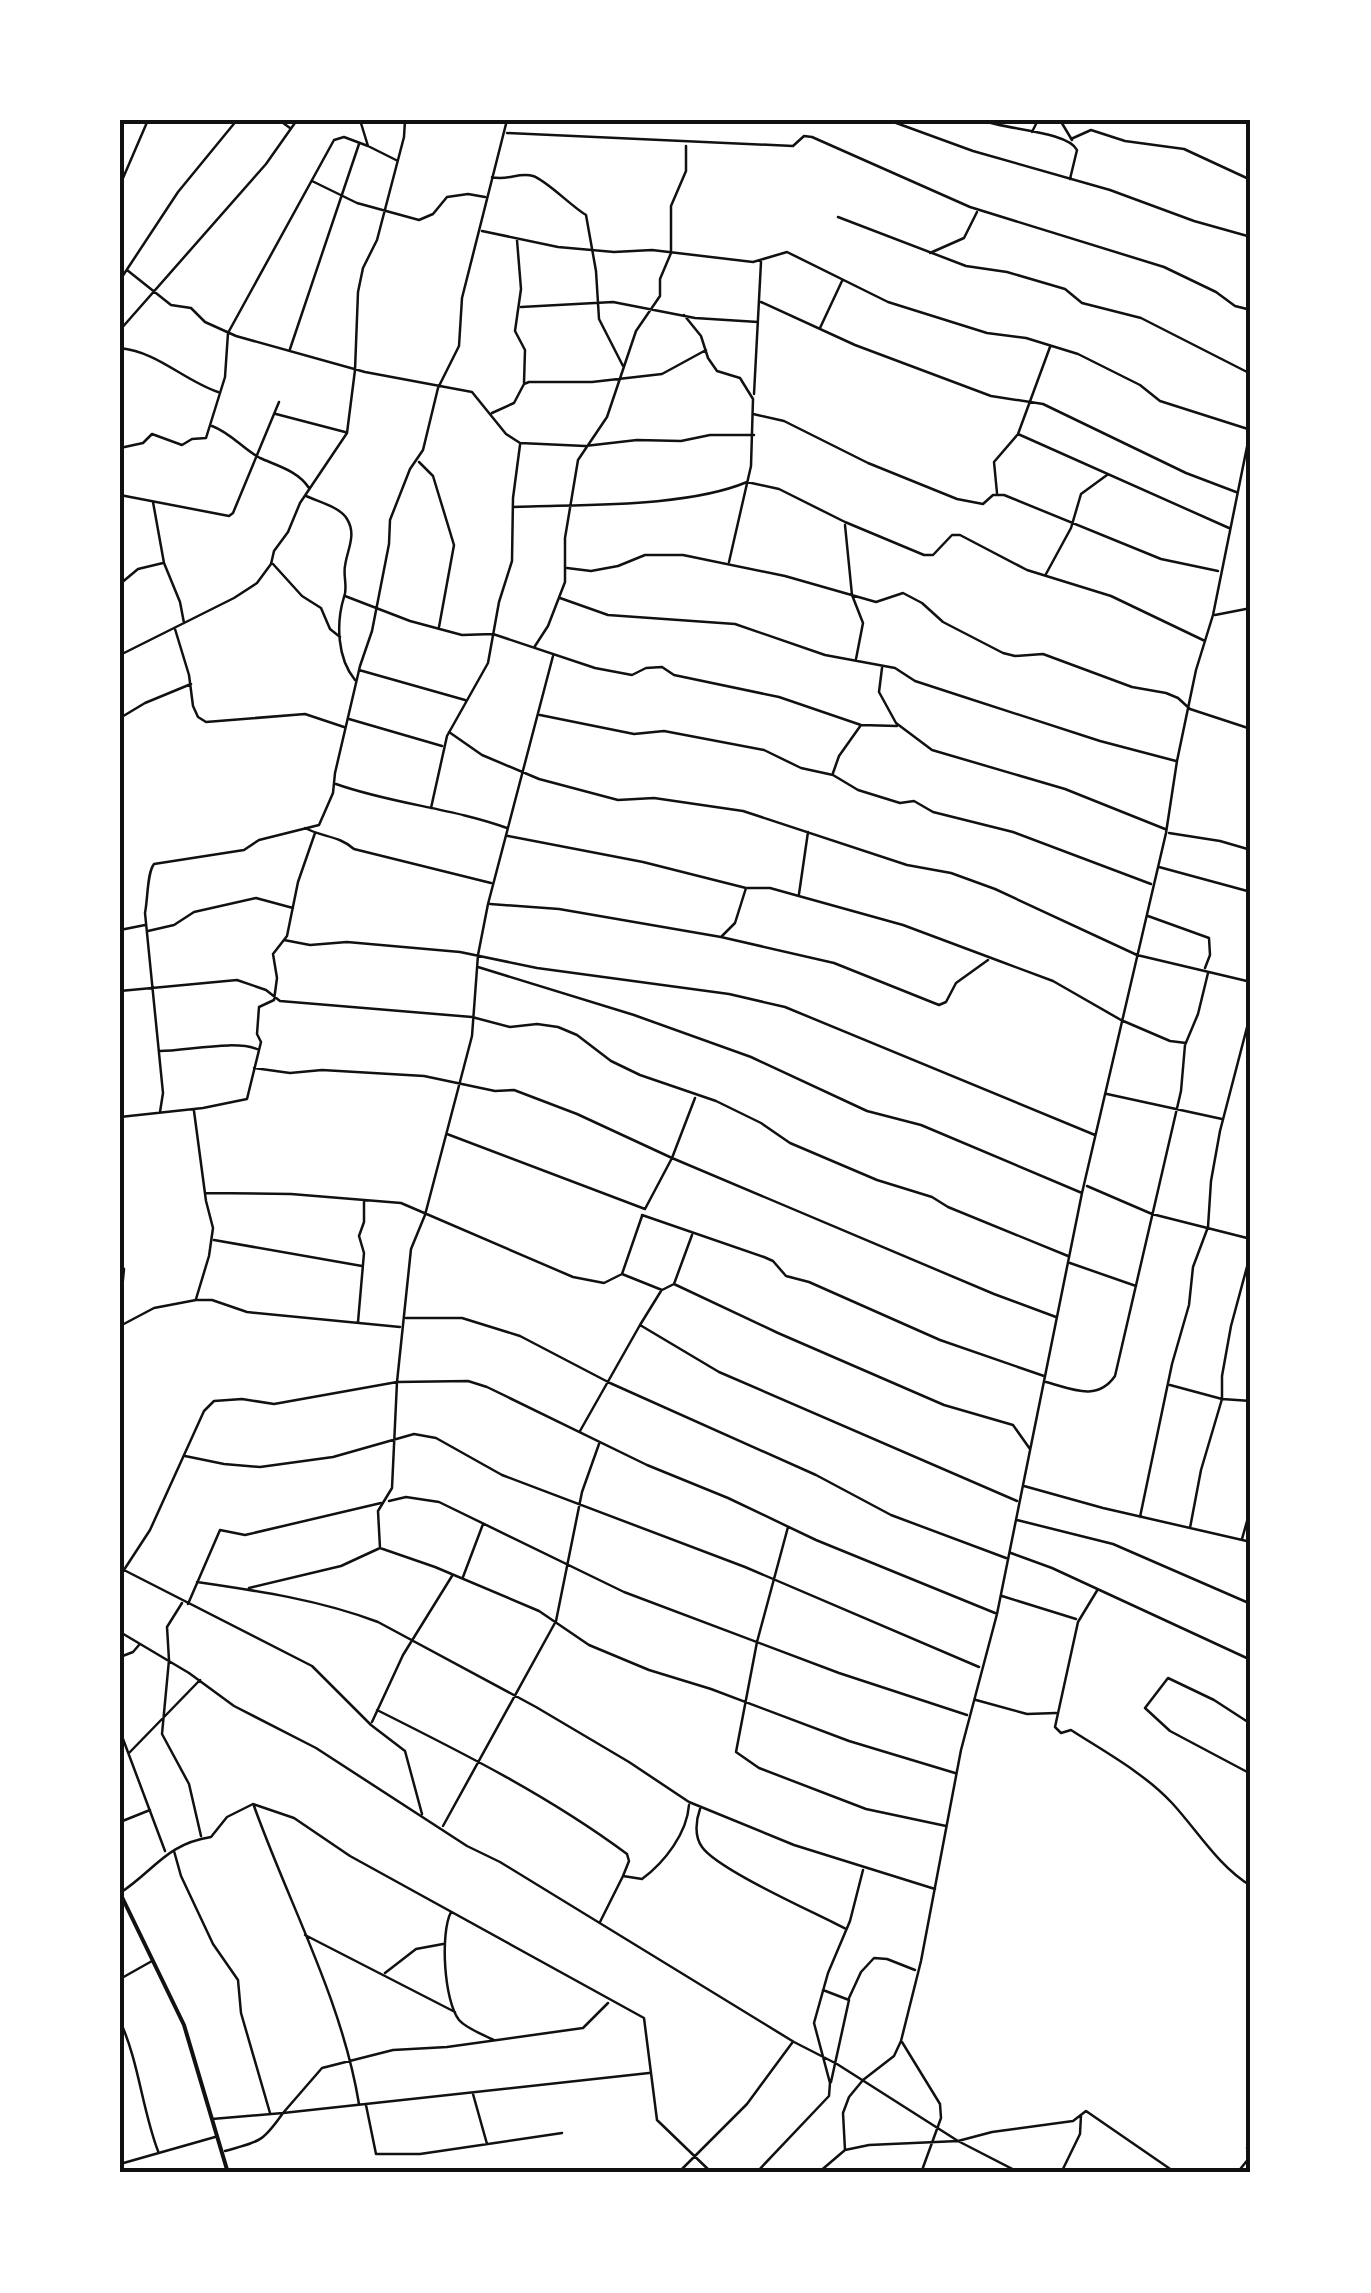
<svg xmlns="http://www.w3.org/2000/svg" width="1371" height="2293" viewBox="0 0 1371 2293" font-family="Montserrat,sans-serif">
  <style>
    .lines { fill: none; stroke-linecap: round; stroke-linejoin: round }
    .minor { stroke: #111; stroke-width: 2.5 }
    .secondary { stroke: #111; stroke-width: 4 }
    .neatline { fill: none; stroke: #111; stroke-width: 4 }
  </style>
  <rect width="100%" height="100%" fill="#fff"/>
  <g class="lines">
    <path class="minor" d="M279 120 290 128
      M360 120 368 146 396 160
      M888 120 973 151 1110 190 1194 221 1251 237
      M982 120C1005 130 1067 131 1077 150L1070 179
      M1060 120 1072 140
      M1245 120 1251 122
      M1032 132 1038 120
      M507 133 793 146 804 136 812 137 970 207 1164 267 1216 292 1235 306 1251 310
      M1071 139 1091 130 1125 141 1184 149 1251 180
      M492 177C507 181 519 172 533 176 546 180 571 206 586 215L596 271 599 319 623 366
      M312 181 357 203 419 220 433 214 447 197 468 194 485 197
      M120 185 148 120
      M838 217 966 266 1007 272 1065 289 1082 303 1141 318 1251 374
      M482 231 558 247 614 252 652 250 753 262 787 252 888 302 987 333 1026 338 1078 354 1140 385 1160 401 1251 430
      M517 240 521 289 515 331 525 350 524 383
      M930 253 964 238 977 212
      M127 270 171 305 191 308 205 322 236 336 365 372 472 392 506 434 520 443 585 446 637 440 681 441 710 435H754
      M120 280 178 192 237 120
      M761 302 855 345 991 396 1043 404 1186 473 1236 492
      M521 307 613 302 695 318 758 322
      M684 315 701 336 708 358 717 371 740 378 753 399 751 466 729 562
      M820 328 842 281
      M120 330 266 164 297 120
      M120 348C158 352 183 380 218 392
      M290 349 359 144
      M754 394 761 262
      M492 413 514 403 524 384 529 382H592L662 374 706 350
      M276 414 345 432
      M753 414 784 421 868 463 957 499 983 504 993 495H1004L1161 559 1218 571
      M212 426C231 433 243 449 260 458 278 466 298 471 309 488
      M1018 434 1229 528
      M120 448 143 443 152 434 182 445 192 439 206 438 225 377 228 333 334 140 344 137 368 146
      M419 462 433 476 454 545 439 627
      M997 493 994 462 1018 434 1050 347
      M120 495 229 516 233 513 279 402
      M306 496C319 502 340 507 347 519 357 535 347 550 345 566 343 576 348 588 344 597 336 623 337 658 355 680
      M153 502 164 563 180 602 184 623
      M513 507C580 504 685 508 747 482L779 489 845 522 924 555H933L952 535H960L1027 570 1111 596 1205 641
      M845 525 852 595 863 623 856 659
      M273 564 302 596 321 608 330 629 340 637
      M567 568 591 571 618 566 645 555H683L785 576 876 602 903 593 922 603 943 622 1003 653 1015 656 1043 654 1132 687 1166 693 1178 698 1190 709 1251 729
      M1046 574 1071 528 1081 494 1107 475
      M120 584 138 569 163 563
      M345 596 410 621 462 635 493 634 595 668 632 675 646 668 662 667 674 675 779 697 861 725 897 726
      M560 598 608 615 735 624 825 655 895 668 915 681 961 696 1100 741 1176 761
      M1215 615 1251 608
      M175 629 189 675 193 706 198 717 206 722 305 714 344 727
      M535 646 548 626 565 582V538L578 460 607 417 636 331 660 296V279L671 253V206L686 171V146
      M120 655 234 598 257 583 271 564 274 551 288 532 300 503 347 433 355 370 358 292 363 268 377 240 404 137 405 120
      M553 656 488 904 478 955 472 1036 425 1215 411 1249 397 1382 392 1488 378 1511 380 1548 435 1567 539 1611 589 1645 649 1670 711 1689 849 1741 955 1773
      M882 668 879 692 896 723 932 750 1065 789 1165 829
      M359 670 465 700
      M540 715 634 734 664 731 764 750 801 768 833 775 858 790 900 803 914 801 933 812 1013 832 1151 884
      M120 718 145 703 191 684
      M349 719 442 746
      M449 732 482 755 539 779 618 800 654 798 743 811 907 865 951 873 995 889 1137 955 1251 982
      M833 773 839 756 861 725
      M336 784C392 804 452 808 507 828
      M431 808 447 736 488 663 499 602 512 561 513 498 520 445
      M305 828C322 837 340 836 354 849L491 883
      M1169 833 1220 841 1251 850
      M508 836 643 862 746 888H770L903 925 1002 962 1053 981 1121 1020 1170 1041 1186 1043
      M1159 867 1251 892
      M799 894 808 832
      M490 904 559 909 721 937 834 963 939 1005 946 1002 956 983 988 960
      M1148 916 1209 938 1210 955 1205 968
      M120 930 145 925
      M148 931 174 925 194 912 256 898 293 908
      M722 936 735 923 746 888
      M284 940 310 945 347 942 460 952 537 968 729 994 785 1007 1095 1135
      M478 967 634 1015 751 1057 867 1111 921 1125 1082 1193
      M120 991 237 980 266 990 280 1001 472 1017 510 1027 537 1024 558 1027 577 1035 611 1061 640 1075 716 1101 761 1123 790 1143 877 1180 932 1197 948 1207 1068 1256
      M160 1051C186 1051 237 1039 259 1050
      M254 1068 290 1073 322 1070 424 1076 495 1091 514 1090 577 1114 672 1158 994 1294 1056 1317
      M1107 1094 1222 1119
      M194 1111 206 1201 213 1228 209 1256 196 1299
      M160 1112 163 1093 145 913C148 898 147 873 154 864L244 850 259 840 319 825 333 793 335 773 360 666 372 631 389 544 390 520 410 469 423 450 438 388 459 346 462 298 507 120
      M120 1117 203 1108 247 1099 261 1042 257 1034 259 1007 274 1000 277 978 273 954 287 936 298 882 315 833
      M447 1134 645 1209
      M1087 1186 1152 1214 1251 1239
      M205 1193 291 1194 401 1203 573 1277 604 1283 622 1274 662 1290 674 1284 778 1333 944 1405 1013 1425 1030 1449
      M645 1209 672 1158 695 1098
      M642 1215 764 1257 773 1261 786 1276 809 1282 940 1340 1044 1376
      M214 1240 362 1266
      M1070 1263 1136 1286
      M120 1264 124 1269 120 1310
      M622 1274 642 1216
      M674 1284 692 1235
      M661 1291 640 1325 719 1372 1017 1501
      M406 1318H462L520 1336 610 1383 816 1475 891 1515 1006 1558
      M358 1322 364 1253 359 1236 364 1222V1202
      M120 1326 154 1308 196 1300H212L247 1312 400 1327
      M1046 1382C1072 1389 1097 1402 1115 1376L1181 1091 1185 1045 1198 1014 1208 973
      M1170 1385 1222 1399 1251 1401
      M580 1431 640 1325
      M185 1456 224 1464 260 1467 333 1457 414 1434 436 1438 502 1475 745 1567 979 1667
      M1024 1486 1103 1508 1251 1542
      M389 1501 406 1497 439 1502 624 1592 839 1673 967 1715
      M1140 1517 1172 1364 1189 1305 1193 1267 1208 1227 1211 1181 1220 1131 1251 1012
      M1017 1520 1113 1544 1251 1604
      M788 1527 757 1642 736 1752 759 1768 866 1809 946 1826
      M1190 1528 1201 1470 1222 1399V1376L1231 1326 1251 1252
      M1242 1539 1251 1507
      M1011 1553 1052 1568 1251 1660
      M120 1568 312 1666 371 1725 405 1751 422 1814
      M120 1576 150 1530 204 1411 214 1401 242 1399 274 1404 397 1382 468 1381 487 1387 647 1465 728 1498 816 1540 995 1613
      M463 1577 483 1524
      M197 1582C259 1591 320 1600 378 1622L536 1707 629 1762 689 1802 794 1845 935 1889
      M249 1588 341 1566 380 1548
      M1098 1589 1078 1622 1055 1727 1061 1733 1071 1730C1105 1752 1144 1773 1172 1803 1197 1830 1218 1866 1251 1886
      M1002 1596 1076 1619
      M182 1603 167 1627 169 1660 162 1734 189 1784 201 1836
      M188 1604 220 1530 245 1535 381 1503
      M120 1632 189 1673 234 1706 316 1748 467 1846 500 1862 794 2042 837 2064 958 2141 992 2132 1073 2121 1086 2111 1176 2173
      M120 1657 133 1652 139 1645
      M976 1700 1027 1714 1056 1713
      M377 1710C463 1753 549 1796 627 1854L629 1861 623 1876
      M372 1722 403 1655 452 1576
      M1251 1724 1214 1700 1168 1678 1145 1708 1170 1731 1251 1774
      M120 1731 165 1851
      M129 1753 200 1680
      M254 1806C289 1904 342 2000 359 2104
      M700 1809C696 1820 694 1836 702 1847 718 1870 816 1913 846 1929
      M120 1822 150 1810
      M443 1826 556 1621 582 1492 599 1444
      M174 1851 181 1876 213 1944 238 1980 241 2013 270 2113
      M120 1893C155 1870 166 1844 211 1837L227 1817 253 1804 294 1818 350 1856 644 2018 657 2120 712 2173
      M451 1912C440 1933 444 2001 459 2020 467 2029 484 2035 494 2040
      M600 1922 623 1876 642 1879C665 1862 687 1833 689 1805
      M305 1935 455 2012
      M385 1973 416 1949 443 1944
      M120 1979 152 1961
      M823 1990 849 2000 831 2082
      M849 1998 861 1972 874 1958 887 1959 915 1970
      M120 2021C139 2062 142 2109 158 2151
      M902 2042 940 2104 941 2118 921 2173
      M473 2094 487 2144
      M366 2105 376 2154H420L562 2133
      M212 2119 283 2113 322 2068 393 2050 447 2047 583 2028 608 2003
      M845 2150 843 2113 849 2097 863 2080 894 2056 901 2041 921 1961 961 1750 997 1614 1082 1193 1166 833 1177 761 1196 670 1213 615 1251 427
      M225 2151C260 2141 262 2143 283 2113L649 2073
      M120 2164 215 2137
      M678 2173 747 2104 792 2043
      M756 2173 829 2096 830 2083 814 2023 828 1973 850 1921 863 1870
      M818 2173 845 2150 869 2145 958 2141 1020 2173
      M1061 2173 1080 2134 1081 2115
      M1237 2173 1250 2157 1247 2148 1251 2135"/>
    <path class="secondary" d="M120 1893 184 2025 228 2173"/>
  </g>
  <rect width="1371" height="2293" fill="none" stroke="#ffffff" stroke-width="245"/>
  <rect x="122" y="122" width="1126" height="2048" class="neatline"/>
</svg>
